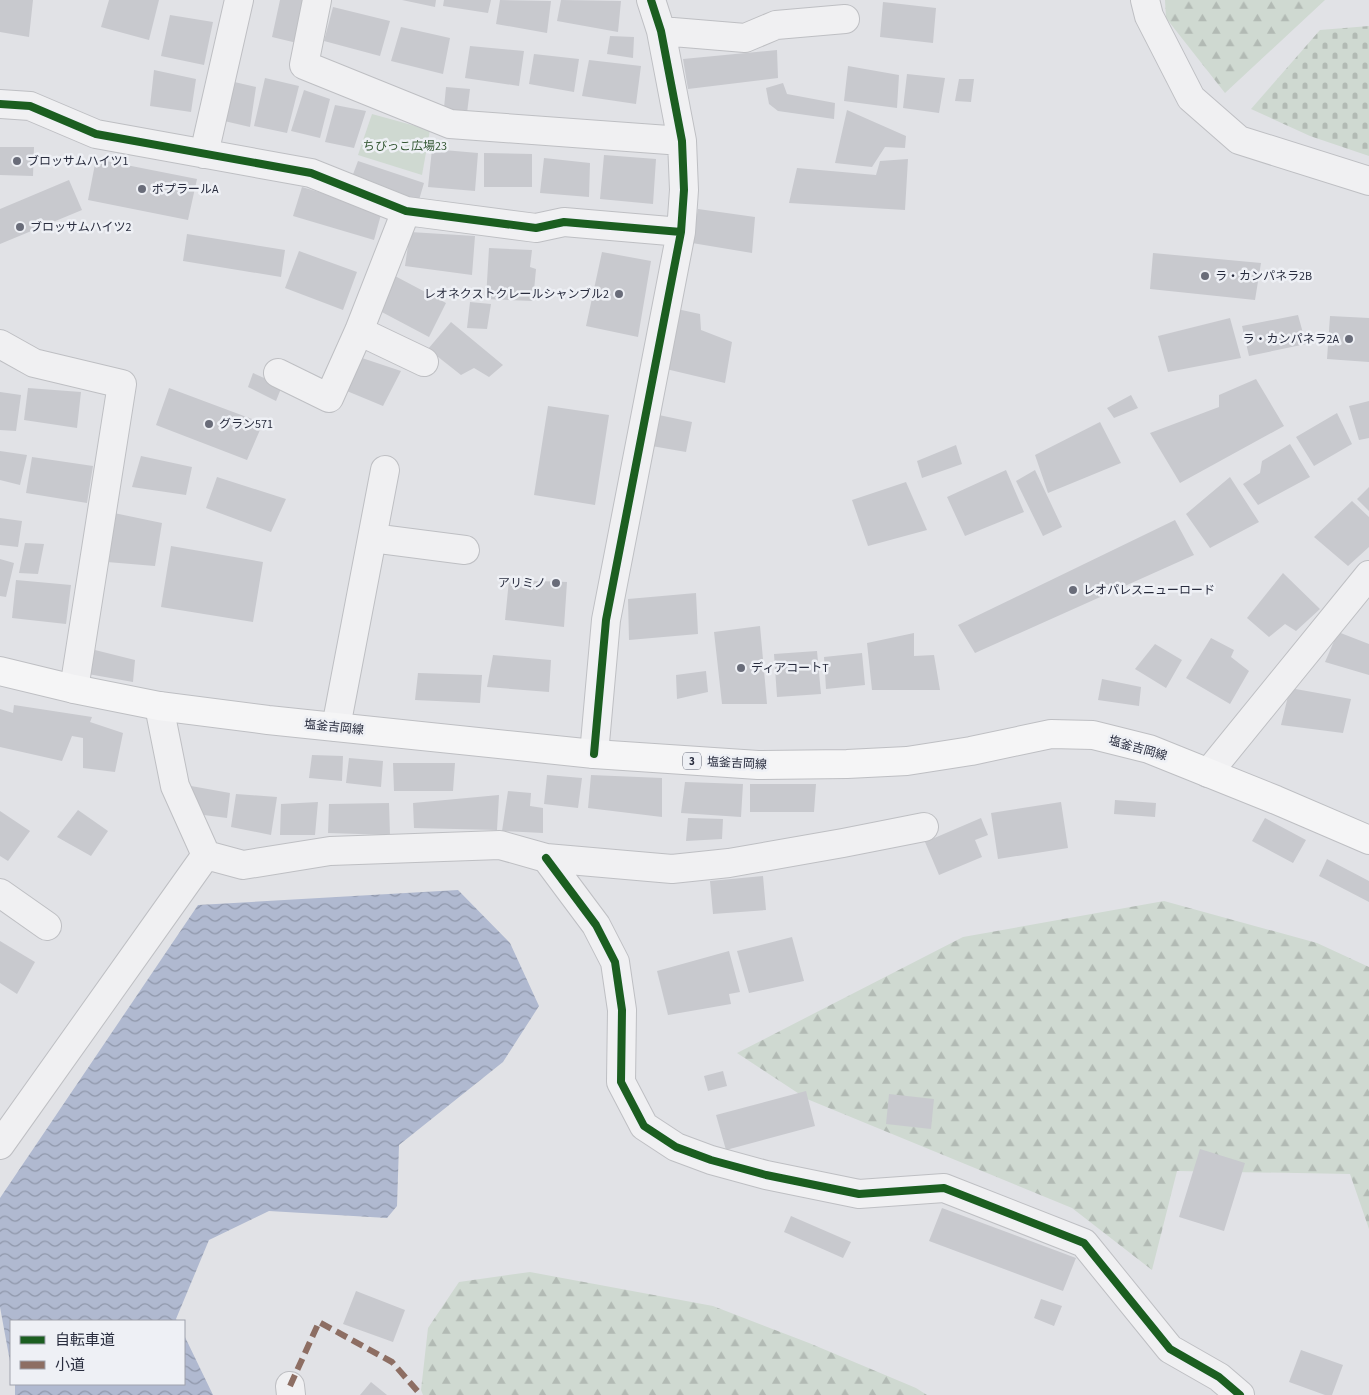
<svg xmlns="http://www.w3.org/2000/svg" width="1369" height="1395" viewBox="0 0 1369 1395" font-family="'Source Sans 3','Noto Sans JP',sans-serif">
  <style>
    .forest { fill: url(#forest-firs) }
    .cemetery { fill: url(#cemetery-stones) }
    .park { fill: #cfd9d1 }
    .water { fill: url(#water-waves) }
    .building { fill: #c8c9ce }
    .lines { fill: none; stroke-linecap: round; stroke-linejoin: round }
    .minor-casing { stroke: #bebfc3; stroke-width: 30 }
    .major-casing { stroke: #bebfc3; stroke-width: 30 }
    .minor { stroke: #f0f0f2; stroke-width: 28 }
    .major { stroke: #f5f5f6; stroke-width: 28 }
    .quiet { stroke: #8d6e63; stroke-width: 6; stroke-dasharray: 12 6; stroke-linecap: butt }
    .cycleway-casing { stroke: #eef0f5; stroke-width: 11 }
    .cycleway { stroke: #1b5e20; stroke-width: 8 }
    .poi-dot { fill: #696c79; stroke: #eef0f5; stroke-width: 2 }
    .labels { text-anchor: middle; stroke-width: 5; stroke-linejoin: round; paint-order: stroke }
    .shield { fill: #eef0f5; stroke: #636775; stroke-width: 1 }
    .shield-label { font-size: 11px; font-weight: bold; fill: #282c3e }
    .park-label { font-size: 12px; fill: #365936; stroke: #eef0f5 }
    .poi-label { font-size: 12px; fill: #282c3e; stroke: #eef0f5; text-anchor: start }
    .street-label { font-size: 12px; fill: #282c3e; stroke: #eef0f5 }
  </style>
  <defs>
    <pattern id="forest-firs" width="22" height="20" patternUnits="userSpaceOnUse" patternTransform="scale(1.25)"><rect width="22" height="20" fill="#cfd9d1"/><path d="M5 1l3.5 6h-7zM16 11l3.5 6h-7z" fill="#b2bab4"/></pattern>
    <pattern id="cemetery-stones" width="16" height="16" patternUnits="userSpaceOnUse" patternTransform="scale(1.25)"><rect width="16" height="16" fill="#cfd9d1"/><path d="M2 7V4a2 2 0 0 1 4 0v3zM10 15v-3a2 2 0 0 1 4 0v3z" fill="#b2bab4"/></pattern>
    <pattern id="water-waves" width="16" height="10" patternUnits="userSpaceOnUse" patternTransform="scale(1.25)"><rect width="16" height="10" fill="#b0b9d0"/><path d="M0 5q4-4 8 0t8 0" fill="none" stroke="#8f97aa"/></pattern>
  </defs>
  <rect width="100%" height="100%" fill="#e1e2e6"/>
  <path class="forest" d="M1165 0H1325L1225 93 1166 18Z
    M1164 901 1317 943 1369 967V1229L1350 1174 1177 1171 1152 1270 1072 1208 807 1099 737 1053 963 937Z
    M530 1272 713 1306 809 1343 916 1388 927 1395H423L421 1390 428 1328 459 1282Z"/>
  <path class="cemetery" d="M1369 26V156L1310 136 1251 109 1320 30Z"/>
  <path class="park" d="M372 114 430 130 422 175 358 155Z"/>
  <path class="water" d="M458 890 510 943 539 1006 503 1062 399 1145 397 1206 387 1218 269 1211 209 1240 176 1319 177 1321H11V1367L0 1307V1198L198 905Z
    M184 1335 213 1395H15V1384H184Z"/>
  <path class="building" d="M0 0H33L29 37 0 32Z
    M109 0H159L149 40 101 27Z
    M280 0H307L297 43 272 37Z
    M402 0H436L435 7Z
    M444 0H491L488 13 443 6Z
    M500 0 551 1 547 33 496 24Z
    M561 0 621 1 618 32 557 21Z
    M883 2 936 8 933 43 880 37Z
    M333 7 390 21 380 56 324 41Z
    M170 15 213 22 204 65 161 56Z
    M401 27 450 38 443 74 391 61Z
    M610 36 634 37 633 58 607 54Z
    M470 46 524 51 519 86 465 78Z
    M777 50 778 78 688 89 683 59Z
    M534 54 579 59 574 92 529 84Z
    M589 60 641 66 636 104 582 96Z
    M848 66 899 75 897 108 844 101Z
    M154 70 196 79 191 112 150 106Z
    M907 74 945 78 939 113 903 108Z
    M265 78 299 86 287 133 254 126Z
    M959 79H974L971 102 955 101Z
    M230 81 256 87 250 127 220 120Z
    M783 83 787 94 835 103 834 119 778 111 769 104 766 88Z
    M446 87 470 89 467 113 444 108Z
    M304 90 330 99 320 138 291 131Z
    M335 105 366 111 354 148 325 142Z
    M847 110 906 136 905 148 885 147 872 167 835 163Z
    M0 147H34L33 176 0 175Z
    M432 149 478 153 475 191 428 187Z
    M484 153 532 154V187H484Z
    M604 155 656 159 653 204 600 199Z
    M544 158 590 163 589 197 540 193Z
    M96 159 197 179 188 220 88 200Z
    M908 159 905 210 789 203 797 168 876 175 880 161Z
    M358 161 424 183 419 200 352 177Z
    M69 180 82 210 0 244V209Z
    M302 187 382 211 374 240 293 216Z
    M698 209 755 217 752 253 692 243Z
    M410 232 475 236 472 275 405 266Z
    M187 234 285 250 281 277 183 261Z
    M489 248 532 250 530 267 536 269 533 301 486 299Z
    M299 251 357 272 343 310 285 288Z
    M602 252 651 261 638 337 586 326Z
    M1153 253 1261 263 1255 300 1150 289Z
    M395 276 446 303 429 337 378 310Z
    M470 302 491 304 487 329 467 328Z
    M677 309 700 314 701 330 732 342 725 383 666 369Z
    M1298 315 1306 344 1249 356 1242 326Z
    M1330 316 1369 318V362L1327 359Z
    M1230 318 1241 358 1168 372 1158 336Z
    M451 322 503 365 489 377 474 368 461 375 428 349Z
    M356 356 401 371 383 406 342 389Z
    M253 373 282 386 276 401 248 387Z
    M1256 379 1284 426 1180 483 1150 433 1219 407V395Z
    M28 388 81 392 77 428 24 420Z
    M169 388 263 423 247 460 156 425Z
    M0 392 21 395 16 431 0 430Z
    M1131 395 1138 408 1114 418 1107 408Z
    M1369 401V438L1359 440 1349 406Z
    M548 406 609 415 595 505 534 495Z
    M1337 413 1352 444 1314 466 1296 437Z
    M654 414 692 422 686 452 646 445Z
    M1100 422 1121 463 1048 493 1035 455Z
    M1290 444 1310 477 1258 505 1243 484 1260 473 1262 461Z
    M956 445 962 464 922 478 917 461Z
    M0 451 27 455 20 485 0 480Z
    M141 456 192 467 186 495 132 487Z
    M32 457 93 466 87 503 26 493Z
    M1006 470 1024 512 965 536 947 497Z
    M1035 470 1062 527 1043 536 1016 481Z
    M217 477 286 499 271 532 206 508Z
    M1230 477 1259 522 1210 548 1186 514Z
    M906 482 927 530 868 546 852 500Z
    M1369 487V511L1357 499Z
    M1352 501 1369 517V547L1348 566 1314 537Z
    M114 513 162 523 155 566 107 562Z
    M0 518 22 521 18 547 0 545Z
    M1175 520 1194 555 975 653 958 625Z
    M25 543 44 544 38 574 19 573Z
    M171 546 263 562 253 622 161 607Z
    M0 559 14 563 6 597 0 596Z
    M1283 573 1320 609 1296 631 1285 624 1269 637 1247 618Z
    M16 580 71 585 66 624 12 618Z
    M509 580 567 582 564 627 505 620Z
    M696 593 698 634 629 640 628 599Z
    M760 626 767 704H722L714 632Z
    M1338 632 1369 644V675L1325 662Z
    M914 633V656L934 655 940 690H872L867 643Z
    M1211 638 1234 650 1231 657 1249 671 1230 704 1186 678Z
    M1155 644 1182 660 1166 688 1135 669Z
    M95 650 135 660 133 682 88 674Z
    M817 651 821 694 777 697 774 654Z
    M862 653 865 685 826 689 824 657Z
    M493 655 551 660 549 692 487 687Z
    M706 671 708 692 677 699 676 675Z
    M418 673 482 675 480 703 415 700Z
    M1102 679 1141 687 1139 706 1098 700Z
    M1290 688 1351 699 1343 733 1281 725Z
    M14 705 92 717 90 722 123 733 115 772 83 768V738L72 736 62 761 0 747V709L13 713Z
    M312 755 343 756 342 781 309 778Z
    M349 758 383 761 381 787 346 783Z
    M393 763H455L453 791H394Z
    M547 775 582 778 578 808 544 804Z
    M591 775 662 778V817L588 808Z
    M685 782 743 784 741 817 681 813Z
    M750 784H816L814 812H750Z
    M191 786 230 793 227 818 196 814 187 803Z
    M508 791 531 793 530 806 543 808V833L502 831Z
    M236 794 277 797 271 835 231 827Z
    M499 795 497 830 414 828 413 803Z
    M1115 800 1156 803 1155 817 1114 814Z
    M318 802 315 835H280L281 804Z
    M1061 802 1068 848 998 859 991 813Z
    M389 803 390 835 328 833 329 804Z
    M78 810 108 831 91 856 57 837Z
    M0 811 30 831 8 861 0 856Z
    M688 818 723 819 722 839 686 841Z
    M981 818 988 835 975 840 982 857 939 875 925 842Z
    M1265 818 1306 840 1293 863 1252 841Z
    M1327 859 1369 881V902L1319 876Z
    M763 876 766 910 713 914 710 881Z
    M792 937 804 981 749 993 737 951Z
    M0 941 35 962 17 994 0 983Z
    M729 951 740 992 729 994 731 1004 668 1015 657 971Z
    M723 1071 727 1086 708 1091 704 1076Z
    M806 1091 815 1126 726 1150 716 1115Z
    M889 1094 934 1099 931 1129 886 1124Z
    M1200 1149 1245 1163 1224 1231 1179 1217Z
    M942 1208 1076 1258 1063 1291 929 1241Z
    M791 1216 851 1242 843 1258 784 1232Z
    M356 1291 405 1310 393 1342 343 1324Z
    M1041 1299 1062 1306 1054 1326 1034 1318Z
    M1301 1350 1343 1365 1332 1395H1325L1289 1382Z
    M371 1382 387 1395H360Z"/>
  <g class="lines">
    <defs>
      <path id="minor" d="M317 0 304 65 450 124 682 141
        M1145 0 1149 16 1191 98 1239 140 1369 181
        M661 31 745 38 776 25 845 19
        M0 104 30 106 96 134 311 173 406 211 536 228 564 222 681 232
        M204 154 239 0
        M359 331 424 362
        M0 344 34 363 122 384 74 689
        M278 373 329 398 359 331 406 211
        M372 538 465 550
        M336 727 385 470
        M594 754 606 620 681 232 684 190 682 141 661 31 651 0
        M1208 773 1369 575
        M206 855 243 865 330 851 500 845 546 858 672 869 729 863 843 843 924 827
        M546 858 596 925 615 962 622 1010 621 1082 644 1126 676 1147 711 1160 766 1175 859 1194 944 1188 1084 1243 1170 1349 1219 1377 1240 1395
        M0 893 47 926
        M0 1145 206 855 175 786 159 706
        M290 1386 291 1395"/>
      <path id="major" d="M0 671 74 689 159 706 268 720 594 754 758 765 847 764 907 761 971 751 1051 734 1093 735 1149 749 1276 800 1369 840"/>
    </defs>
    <use href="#minor" class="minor-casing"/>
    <use href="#major" class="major-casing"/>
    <use href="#minor" class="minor"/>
    <use href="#major" class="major"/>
    <path class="quiet" d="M290 1386 319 1322 392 1362 421 1395"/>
    <defs>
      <path id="cycleway" d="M0 104 30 106 96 134 311 173 406 211 536 228 564 222 681 232
        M594 754 606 620 681 232 684 190 682 141 661 31 651 0
        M546 858 596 925 615 962 622 1010 621 1082 644 1126 676 1147 711 1160 766 1175 859 1194 944 1188 1084 1243 1170 1349 1219 1377 1240 1395"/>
    </defs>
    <use href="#cycleway" class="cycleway-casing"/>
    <use href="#cycleway" class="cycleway"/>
  </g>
  <g class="poi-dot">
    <circle cx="17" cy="161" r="5"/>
    <circle cx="142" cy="189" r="5"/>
    <circle cx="20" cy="227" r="5"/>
    <circle cx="1205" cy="276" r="5"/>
    <circle cx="619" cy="294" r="5"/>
    <circle cx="1349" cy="339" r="5"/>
    <circle cx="209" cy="424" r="5"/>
    <circle cx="556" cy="583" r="5"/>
    <circle cx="1073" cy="590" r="5"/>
    <circle cx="741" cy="668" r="5"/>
  </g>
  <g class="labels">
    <rect class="shield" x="683" y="752.5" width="18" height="17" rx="4"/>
    <g class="shield-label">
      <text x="692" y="765">3</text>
    </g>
    <g class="park-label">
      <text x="405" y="150">ちびっこ広場23</text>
    </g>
    <g class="poi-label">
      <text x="27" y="165">ブロッサムハイツ1</text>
      <text x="152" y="193">ポプラールA</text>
      <text x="30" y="231">ブロッサムハイツ2</text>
      <text x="1215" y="280">ラ・カンパネラ2B</text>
      <text x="609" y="298" text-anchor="end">レオネクストクレールシャンブル2</text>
      <text x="1339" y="343" text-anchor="end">ラ・カンパネラ2A</text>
      <text x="219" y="428">グラン571</text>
      <text x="546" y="587" text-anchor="end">アリミノ</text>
      <text x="1083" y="594">レオパレスニューロード</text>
      <text x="751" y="672">ディアコートT</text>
    </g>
    <g class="street-label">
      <text transform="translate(334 727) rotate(6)" y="4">塩釜吉岡線</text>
      <text transform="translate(1138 748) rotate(16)" y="4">塩釜吉岡線</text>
      <text transform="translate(737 763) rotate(3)" y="4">塩釜吉岡線</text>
    </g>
  </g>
  <rect x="10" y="1320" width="175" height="65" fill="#eef0f5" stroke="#9fa2ac"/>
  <rect x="20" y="1336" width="25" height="8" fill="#1b5e20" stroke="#9fa2ac"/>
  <text x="55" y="1345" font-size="15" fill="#282c3e">自転車道</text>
  <rect x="20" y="1361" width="25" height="8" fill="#8d6e63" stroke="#9fa2ac"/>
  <text x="55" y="1370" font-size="15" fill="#282c3e">小道</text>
</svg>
